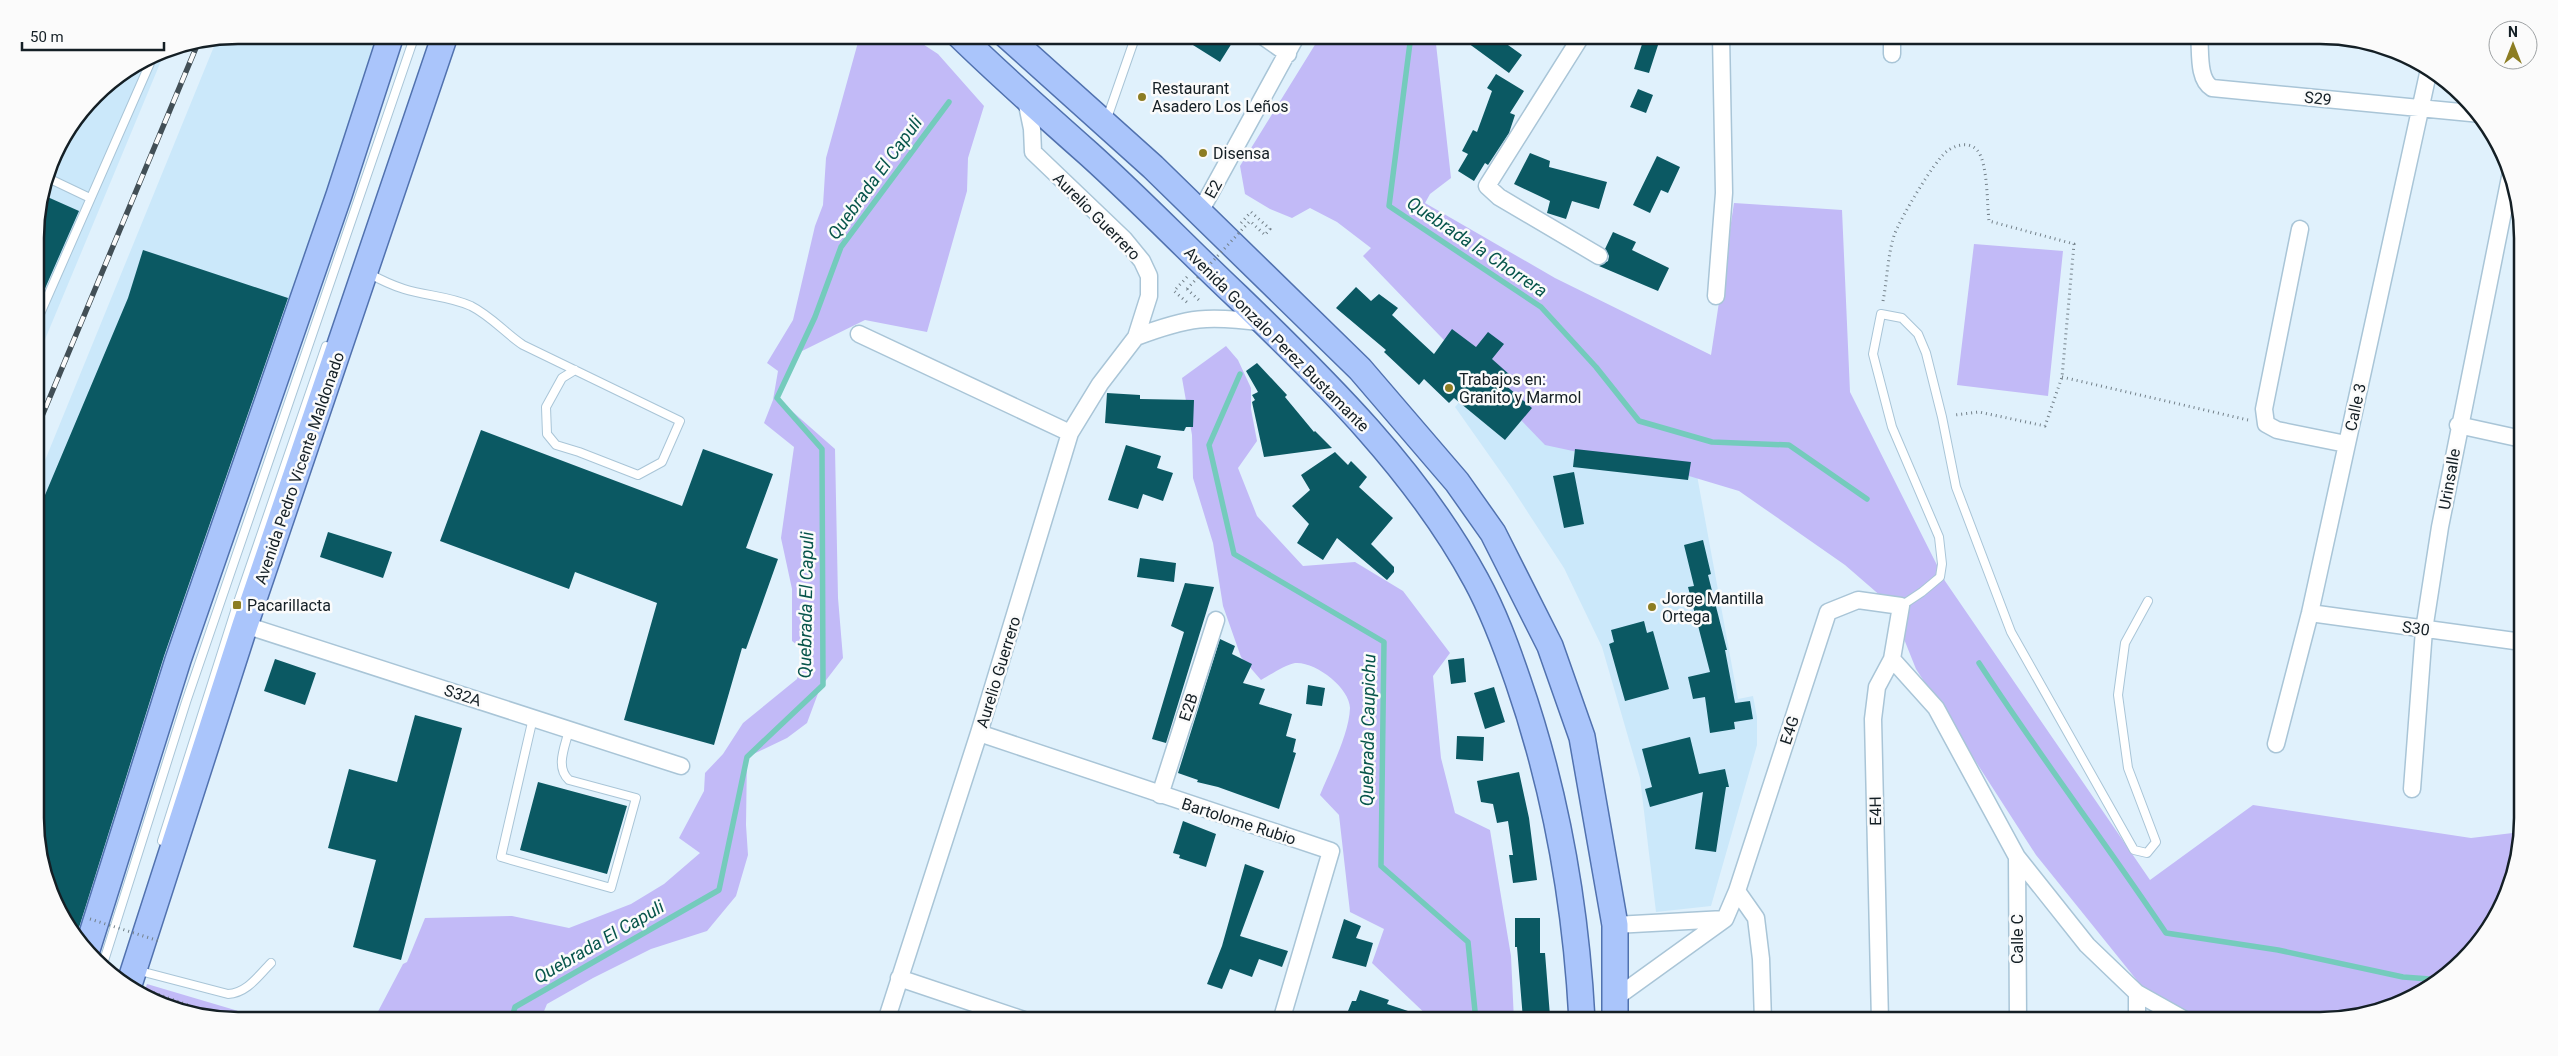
<svg xmlns="http://www.w3.org/2000/svg" width="2558" height="1056" viewBox="0 0 2558 1056" font-family="Roboto,sans-serif">
  <style>
    .built { fill: #cbe8fa }
    .green { fill: #c2baf7 }
    .lines { fill: none; stroke-linecap: round; stroke-linejoin: round }
    .stream { stroke: #74cbbc; stroke-width: 5.5 }
    .building { fill: #0b5963 }
    .lane-casing { stroke: #a9c5d7; stroke-width: 10 }
    .street-casing { stroke: #a9c5d7; stroke-width: 19 }
    .primary-casing { stroke: #5172af; stroke-width: 28 }
    .path { stroke: #738089; stroke-width: 3; stroke-dasharray: 1 4; stroke-linecap: butt }
    .lane { stroke: #fff; stroke-width: 8 }
    .street { stroke: #fff; stroke-width: 16 }
    .primary { stroke: #aac5fb; stroke-width: 25 }
    .rail-casing { stroke: #424f56; stroke-width: 5.5 }
    .rail { stroke: #fbfbfb; stroke-width: 4; stroke-dasharray: 11; stroke-linecap: butt }
    .path-bridge { stroke: #738089; stroke-width: 3; stroke-dasharray: 1 4; stroke-linecap: butt }
    .poi-dot { fill: #8c7d23; stroke: #fbfbfb; stroke-width: 2 }
    .labels { text-anchor: middle; stroke-width: 5; stroke-linejoin: round; paint-order: stroke }
    .poi-label { font-size: 16px; fill: #141f25; stroke: #fbfbfb; text-anchor: start }
    .street-label { font-size: 16px; fill: #141f25; stroke: #fbfbfb }
    .water-label { font-size: 18px; font-style: italic; fill: #07554b; stroke: #fbfbfb }
    .rim { fill: none; stroke: #141f25; stroke-width: 2.5 }
  </style>
  <rect width="100%" height="100%" fill="#e0f1fc"/>
  <path class="built" d="M237 35H395L81 946 56 908 39 858 37 480 217 39Z
    M166 49 36 361 35 224 56 148 104 85 160 50Z
    M1506 349 1694 459 1738 699 1753 696 1757 717V745L1711 906 1656 912 1640 778 1602 647 1564 568 1510 485 1455 407Z"/>
  <path class="green" d="M860 35H909L938 54 984 106 968 158 967 191 927 332 865 320 798 353 777 398 835 449 838 598 843 658 820 688 807 723 787 738 747 757 746 825 748 855 736 896 707 931 651 949 593 978 547 1004 540 1021H373L403 964 407 962 425 918 512 916 569 928 631 904 664 884 700 853 679 838 704 791 705 773 723 754 743 723 797 679 805 651 792 641V589L781 538 794 447 764 423 773 400 778 371 767 363 793 320 815 226 823 205 826 158Z
    M1321 35H1435L1451 178 1430 194 1425 203 1555 278 1711 355 1734 203 1842 210 1850 392 1945 581 2150 880 2253 805 2471 838 2521 832 2512 884 2481 942 2444 979 2386 1010 2334 1021H2192L2156 1004 2036 855 1916 669 1890 604 1845 565 1739 491 1689 476 1545 445 1363 256 1371 248 1337 222 1310 208 1292 218 1270 209 1245 194 1240 166Z
    M1974 244 2063 251 2048 396 1957 385Z
    M1226 346 1238 360 1251 388V409L1257 441 1238 468 1257 516 1303 566 1355 562 1403 591 1450 653 1433 676 1441 758 1455 813 1490 830 1511 956 1514 1021H1433L1372 963 1384 929 1350 912 1339 815 1320 795C1330 770 1349 735 1350 708 1350 688 1315 661 1295 663 1285 665 1270 675 1261 680L1241 657 1223 606 1213 543 1193 478 1192 435 1182 378Z
    M147 984 272 1021H237L172 1010 143 996Z"/>
  <g class="lines">
    <path class="stream" d="M1411 35 1389 206 1541 307 1596 367 1639 421 1712 442 1789 445 1867 499
      M1240 374 1209 445 1234 554 1384 642 1381 866 1468 942 1476 1021
      M1979 663C2039 755 2105 842 2166 933L2278 950 2403 977 2443 980
      M511 1021 515 1007 719 890 747 757 823 685 822 449 777 398 815 317 841 247 949 102"/>
  </g>
  <path class="building" d="M1177 35H1237L1220 62Z
    M1457 35H1494L1522 55 1509 73Z
    M1644 38 1659 42 1649 73 1634 69Z
    M1496 74 1524 91 1510 113 1515 115 1509 133 1488 165 1485 163 1474 181 1458 171 1468 154 1462 151 1473 130 1477 132 1492 91 1487 88Z
    M1638 89 1653 95 1646 113 1630 107Z
    M1530 153 1550 161 1549 167 1607 182 1599 209 1572 201 1566 219 1547 213 1550 201 1514 184Z
    M1657 156 1680 167 1668 193 1661 190 1650 213 1633 205Z
    M43 195 79 211 36 309 35 224Z
    M1613 232 1636 242 1632 250 1669 268 1658 291 1599 266 1608 261 1609 256 1605 249Z
    M143 250 288 298 164 656 77 934 72 932 56 908 39 858 37 514 128 298Z
    M1356 287 1371 301 1379 294 1398 308 1392 315 1434 354 1452 329 1476 347 1488 332 1504 344 1492 359 1510 375 1503 383 1532 408 1505 440 1454 398 1449 403 1424 379 1419 385 1384 352 1386 350 1336 308Z
    M1257 363 1287 395 1285 397 1314 432 1315 431 1332 448 1264 457 1252 402 1255 400 1252 395 1258 392 1246 371Z
    M1107 393 1140 395V399L1194 400 1193 427H1186L1184 431 1105 423Z
    M481 430 682 506 703 449 773 474 746 548 778 559 746 649 742 648 714 745 624 720 657 603 575 572 569 589 440 541Z
    M1126 445 1161 456 1157 468 1173 473 1163 501 1143 494 1138 509 1108 500Z
    M1575 449 1691 462 1688 480 1573 467Z
    M1335 452 1348 465 1351 461 1367 477 1359 487 1393 518 1371 544 1394 567V572L1387 580 1337 538 1323 560 1297 543 1309 524 1292 506 1310 490 1301 475Z
    M1574 472 1584 524 1564 528 1553 476Z
    M328 532 392 552 383 578 320 557Z
    M1703 540 1711 574 1708 575 1727 650H1725L1735 703 1750 701 1753 719 1734 722 1735 729 1710 733 1705 697 1693 699 1688 677 1710 672 1688 587 1694 586 1684 545Z
    M1140 558 1176 563 1174 582 1137 577Z
    M1185 583 1214 587 1166 743 1152 739 1184 632 1171 626Z
    M1644 621 1647 633 1653 631 1669 689 1625 701 1609 644 1614 642 1611 630Z
    M1220 639 1235 646 1232 654 1252 664 1243 683 1265 689 1259 704 1292 714 1286 736 1296 739 1293 752 1296 753 1279 809 1218 787 1197 782 1198 780 1178 773Z
    M1464 658 1466 682 1451 684 1448 660Z
    M275 659 316 673 305 705 264 691Z
    M1308 685 1325 688 1322 706 1306 704Z
    M1494 687 1505 722 1485 729 1474 693Z
    M415 715 462 728 401 960 353 947 376 860 328 848 349 769 397 782Z
    M1457 736 1484 737 1483 761 1456 759Z
    M1690 737 1699 774 1725 769 1729 787H1726L1716 852 1695 849 1703 792 1650 807 1645 789 1652 787 1642 749Z
    M1519 772 1529 818 1537 880 1513 883 1509 855H1513L1508 821 1497 823 1493 804 1481 802 1477 781Z
    M538 782 627 806 607 874 520 850Z
    M1183 821 1216 834 1206 867 1179 858 1180 855 1173 853Z
    M1245 864 1264 871 1240 936 1288 951 1282 967 1259 959 1252 977 1230 969 1222 989 1207 984 1222 946Z
    M1515 918H1540V953H1545L1550 1016 1523 1019 1517 947H1515Z
    M1344 919 1361 926 1356 938 1373 943 1366 967 1332 958Z
    M1360 990 1389 1000 1387 1004 1429 1018V1021H1344L1352 1001H1356Z"/>
  <g class="lines">
    <defs>
      <path id="lane" d="M1106 121 1136 35
        M48 178 90 198
        M368 273C379 279 391 285 404 289 426 296 449 296 471 306 491 316 505 333 523 345L680 421 662 462 638 475 579 452 556 445 547 434 546 407 562 378 575 370
        M36 323 154 54
        M1901 606 1922 592 1940 577 1942 564 1939 537 1892 427 1873 354 1881 314 1902 318 1918 334 1926 353 1942 417 1956 487 2011 632 2134 850 2147 853 2156 842 2128 768 2118 695 2125 643 2148 601
        M533 718 501 857 611 888 636 798 569 780C555 767 565 747 569 730
        M162 841 237 605 326 346
        M102 967 186 702 415 35
        M136 970 228 994C247 993 258 976 271 963"/>
      <path id="street" d="M1261 35 1288 54
        M1582 35 1487 186 1499 197 1599 256
        M1892 35V54
        M2199 35C2201 50 2197 79 2212 88L2481 114
        M1200 212 1297 35
        M2300 229 2264 409 2266 424 2277 430 2346 444
        M1716 296 1724 193 1721 35
        M859 334 1070 433
        M1136 337C1189 317 1208 315 1264 323
        M2458 425 2522 439
        M2310 613 2522 642
        M245 625 681 766
        M1892 659 1936 708 2017 857 2087 945 2137 993 2187 1021
        M979 733 1331 851 1281 1021
        M2276 744 2310 613 2429 69
        M2412 789 2424 630 2440 527 2511 172
        M1160 795 1216 620
        M2017 857 2018 1021
        M1737 891 1756 918 1761 959 1763 1021
        M1615 925 1725 919
        M899 978 1027 1021
        M2137 993V1021
        M1614 999 1725 919 1737 891 1828 612 1858 600 1901 606 1892 659 1877 687 1873 719 1880 1021
        M886 1021 979 733 1070 433 1100 384 1136 337 1149 296V276L1142 261 1124 239 1033 152 1032 129 1026 100"/>
      <path id="primary" d="M959 35C1001 76 1045 115 1089 154 1140 200 1188 250 1238 297 1327 383 1417 471 1476 580 1494 613 1506 646 1518 681 1556 791 1576 904 1582 1021
        M1006 35 1153 167 1360 369 1457 482 1493 533 1550 646 1582 737 1615 925V1021
        M86 953 178 660 339 195 391 35
        M128 988 245 625 445 35"/>
    </defs>
    <use href="#lane" class="lane-casing"/>
    <use href="#street" class="street-casing"/>
    <use href="#primary" class="primary-casing"/>
    <path class="path" d="M1241 223 1251 212 1270 229 1265 235 1250 221
      M1187 277 1174 291 1189 304
      M1187 289 1201 302
      M1883 301C1887 281 1888 251 1895 233 1902 216 1933 163 1946 152 1954 145 1969 141 1977 150 1988 162 1987 205 1989 221L2074 244 2062 377 2045 426 1979 412 1955 415
      M2062 377 2248 420
      M149 991 229 1020"/>
    <use href="#lane" class="lane"/>
    <use href="#street" class="street"/>
    <use href="#primary" class="primary"/>
    <defs>
      <path id="rail" d="M37 428 198 43"/>
    </defs>
    <use href="#rail" class="rail-casing"/>
    <use href="#rail" class="rail"/>
    <path class="path-bridge" d="M1187 289 1250 221
      M90 919 159 941"/>
  </g>
  <g class="poi-dot">
    <circle cx="1142" cy="97" r="5"/>
    <circle cx="1203" cy="153" r="5"/>
    <circle cx="1449" cy="388" r="5"/>
    <rect x="232" y="600" width="10" height="10" rx="2.5"/>
    <circle cx="1652" cy="607" r="5"/>
  </g>
  <g class="labels">
    <g class="poi-label">
      <text x="1152" y="94">Restaurant<tspan x="1152" dy="18">Asadero Los Leños</tspan></text>
      <text x="1213" y="159">Disensa</text>
      <text x="1459" y="385">Trabajos en:<tspan x="1459" dy="18">Granito y Marmol</tspan></text>
      <text x="1662" y="604">Jorge Mantilla<tspan x="1662" dy="18">Ortega</tspan></text>
      <text x="247" y="611">Pacarillacta</text>
    </g>
    <g class="street-label">
      <text transform="translate(2318 98) rotate(6)" y="6">S29</text>
      <text transform="translate(1213 189) rotate(-61)" y="6">E2</text>
      <text transform="translate(1097 216) rotate(45)" y="6">Aurelio Guerrero</text>
      <text transform="translate(1277 339) rotate(45)" y="6">Avenida Gonzalo Perez Bustamante</text>
      <text transform="translate(2355 407) rotate(-78)" y="6">Calle 3</text>
      <text transform="translate(299 468) rotate(-71)" y="6">Avenida Pedro Vicente Maldonado</text>
      <text transform="translate(2449 479) rotate(-80)" y="6">Urinsalle</text>
      <text transform="translate(2416 628) rotate(8)" y="6">S30</text>
      <text transform="translate(998 672) rotate(-73)" y="6">Aurelio Guerrero</text>
      <text transform="translate(463 695) rotate(18)" y="6">S32A</text>
      <text transform="translate(1188 707) rotate(-72)" y="6">E2B</text>
      <text transform="translate(1789 730) rotate(-72)" y="6">E4G</text>
      <text transform="translate(1875 811) rotate(-91)" y="6">E4H</text>
      <text transform="translate(1239 821) rotate(18)" y="6">Bartolome Rubio</text>
      <text transform="translate(2017 939) rotate(-90)" y="6">Calle C</text>
    </g>
    <g class="water-label">
      <text transform="translate(875 178) rotate(-54)" y="6">Quebrada El Capuli</text>
      <text transform="translate(1477 247) rotate(34)" y="6">Quebrada la Chorrera</text>
      <text transform="translate(806 605) rotate(-89)" y="6">Quebrada El Capuli</text>
      <text transform="translate(1368 730) rotate(-89)" y="6">Quebrada Caupichu</text>
      <text transform="translate(599 942) rotate(-30)" y="6">Quebrada El Capuli</text>
    </g>
  </g>
  <path d="M0 0H2558V1056H0ZM238 44H2320A194 194 0 0 1 2514 238V818A194 194 0 0 1 2320 1012H238A194 194 0 0 1 44 818V238A194 194 0 0 1 238 44Z" fill="#fbfbfb" fill-rule="evenodd"/>
  <path class="rim" d="M238 44H2320A194 194 0 0 1 2514 238V818A194 194 0 0 1 2320 1012H238A194 194 0 0 1 44 818V238A194 194 0 0 1 238 44Z"/>
  <g transform="translate(2513 45)"><circle r="24" fill="#fbfbfb" stroke="#9fa3a5"/>
  <path d="M0-4L9 19L0 12L-9 19Z" fill="#8c7d23"/>
  <text y="-8" font-size="14" font-weight="bold" text-anchor="middle" fill="#141f25">N</text>
  </g>
  <path d="M22 42v8h142v-8" fill="none" stroke="#141f25" stroke-width="2.5"/>
  <text x="30" y="42" font-size="15" fill="#141f25" stroke="#fbfbfb" stroke-width="4" paint-order="stroke">50 m</text>
</svg>
